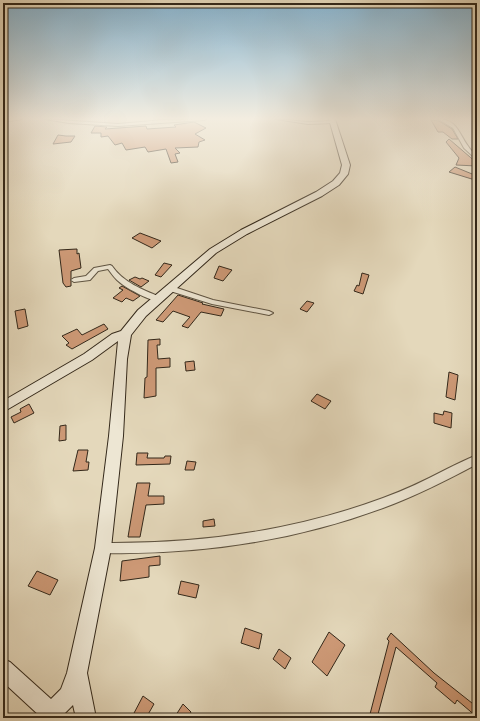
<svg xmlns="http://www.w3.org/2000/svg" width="480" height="721" viewBox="0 0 480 721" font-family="Cardo,serif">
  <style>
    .building { fill: #cd9976; stroke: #33281a }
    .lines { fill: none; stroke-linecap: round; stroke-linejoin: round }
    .street-casing { stroke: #5f5442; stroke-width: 2 }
    .secondary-casing { stroke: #33281a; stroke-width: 2 }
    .street { fill: #ede6d3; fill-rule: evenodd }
    .secondary { fill: #ede6d3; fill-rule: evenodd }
  </style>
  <rect width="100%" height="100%" fill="#e4d8bb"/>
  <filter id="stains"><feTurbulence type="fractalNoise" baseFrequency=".005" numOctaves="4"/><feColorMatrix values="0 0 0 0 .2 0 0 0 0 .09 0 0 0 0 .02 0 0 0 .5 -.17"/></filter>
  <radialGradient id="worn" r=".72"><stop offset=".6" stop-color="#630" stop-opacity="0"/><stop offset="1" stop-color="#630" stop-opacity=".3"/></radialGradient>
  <path class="building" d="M431 120 439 121 452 129 458 139H452L443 132H438Z
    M194 122 206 128 195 134 205 140 199 142 198 147 175 148 180 153 175 154 178 162 171 163 166 149 148 152 145 147 126 150 122 143 115 145 108 136 101 137V133H91L95 126 107 127 105 129 146 126 147 129 176 127 174 125Z
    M58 135 66 136H75L71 142 53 144Z
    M449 139 477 163V166L456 165 459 158 446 142Z
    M455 167 477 176 475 180 449 172Z
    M140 233 161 241 152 248 132 238Z
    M77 249V254L79 253 81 268 71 271V286L66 287 63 283 59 250Z
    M164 263 172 265 161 277 155 275Z
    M219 266 232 270 223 281 214 278Z
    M362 273 369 275 363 294 354 291 357 285 359 286Z
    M135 277 140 279 142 278 149 281 141 287 129 280Z
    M122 286 140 296 133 301 126 298 122 302 113 298 123 290 119 288Z
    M178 295 203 303 202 304 224 309 221 316 201 312 188 328 182 326 190 317 173 311 163 322 156 320Z
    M307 301 314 303 307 312 300 309Z
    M25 309 28 326 18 329 15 311Z
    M104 324 108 329 72 349 66 345 69 343 62 336 77 329 82 335Z
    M160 339V345H157L158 359 170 358V367L156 368V396L144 398 145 378 147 377 148 340Z
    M194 361 195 370 186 371 185 362Z
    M449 372 458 375 455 400 446 397Z
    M317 394 331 401 325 409 311 401Z
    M29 404 34 413 14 423 11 417 21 412 20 409Z
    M444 411 452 413 451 428 434 423V413L443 415Z
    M66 425V440L59 441 60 426Z
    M78 450H88L86 462H89L88 470 73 471Z
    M137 453H148L147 458H164L165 456H171L170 464 136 465Z
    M187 461 196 462 194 470H185Z
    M137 483H150L148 496H164V504L146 505 140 537H128Z
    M214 519 215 526 203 527V521Z
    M160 556V565L149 566V577L120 581 122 561Z
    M37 571 58 580 50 595 28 586Z
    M181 581 199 585 196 598 178 594Z
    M245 628 262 634 259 649 241 643Z
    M329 632 345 645 327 676 312 662Z
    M391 633 434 673 477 707V717L457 700 455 704 435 687 437 683 396 647 377 718H369L389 641 387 639Z
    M279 649 291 658 285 669 273 659Z
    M143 696 154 704 146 718H137L133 715Z
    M183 704 191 712 188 718H174Z"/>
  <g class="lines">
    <defs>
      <path id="street" d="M9 119H22L3 122V120Z
        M45 119 118 124 163 120 206 119 204 120 118 126 69 123Z
        M276 119 308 122 333 121 335 122 333 123 308 124Z
        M438 119C457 119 459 134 468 146 470 150 474 153 477 156V160L464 148 453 128Z
        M110 265 112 266C124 283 142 289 160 297L162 299 160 301C151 302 124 287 117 280 113 276 111 273 108 269L98 271 90 280 74 282 71 280 74 278 86 276 94 268Z
        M167 286H171L213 300 269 311 273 313 269 315 212 304 167 290 166 288Z
        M477 455V464C447 480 416 496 383 508 294 541 198 555 103 553L99 552 98 548 99 544 103 543C198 544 294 531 383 498 405 490 426 480 447 469 457 464 467 459 477 455Z"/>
      <path id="secondary" d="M329 119H335L350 165 348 174 339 185 322 196 247 234 216 253 146 316 131 335 127 359 123 436 111 548 87 673 96 718H76L73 705 65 713 67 718H42L3 682V659L10 662 51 699 61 689 67 673 95 548 109 436 118 341 92 360 3 412V401L84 354 112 334 121 331 138 310 210 249 241 230 316 192 333 181 340 173 342 165Z"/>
    </defs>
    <use href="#street" class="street-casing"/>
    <use href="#secondary" class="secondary-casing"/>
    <use href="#street" class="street"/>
    <use href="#secondary" class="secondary"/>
  </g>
  <linearGradient id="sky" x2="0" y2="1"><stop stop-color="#87b6d3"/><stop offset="0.54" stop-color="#f3ede0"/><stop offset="1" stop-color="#f3ede0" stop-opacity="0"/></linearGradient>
  <rect width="480" height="220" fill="url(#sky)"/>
  <rect width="480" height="721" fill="none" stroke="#e4d8bb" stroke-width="16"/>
  <rect x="4" y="4" width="472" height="713" fill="none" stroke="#33281a" stroke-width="2"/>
  <rect x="8" y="8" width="464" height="705" fill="none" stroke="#33281a"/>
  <rect width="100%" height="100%" filter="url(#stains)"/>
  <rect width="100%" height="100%" fill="url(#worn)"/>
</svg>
